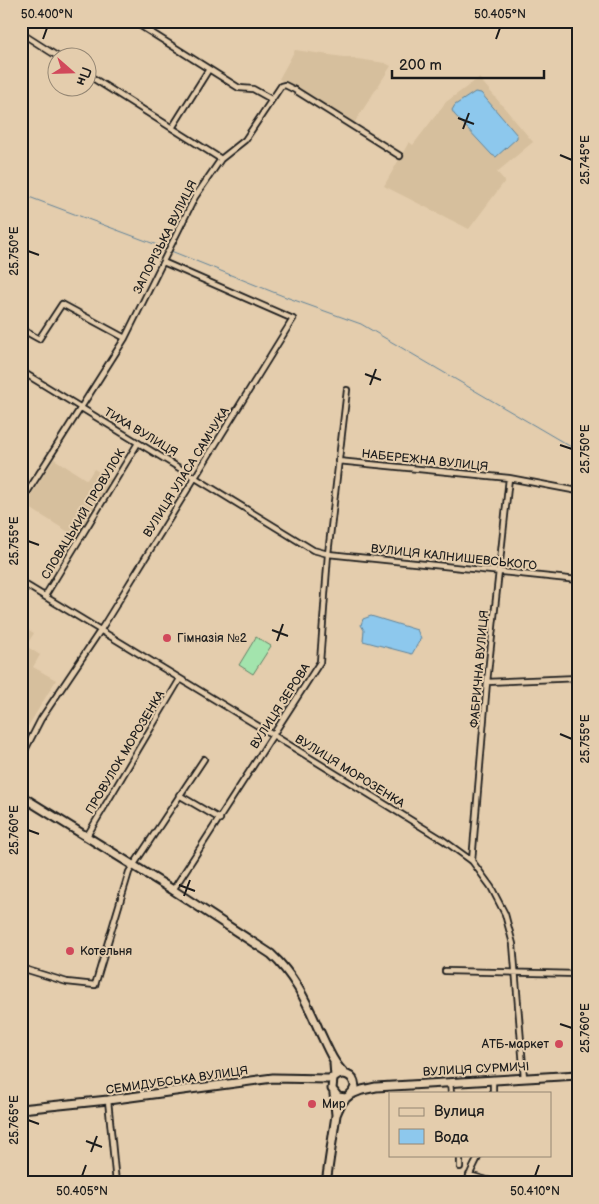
<svg xmlns="http://www.w3.org/2000/svg" width="599" height="1204" viewBox="0 0 599 1204" font-family="'Balsamiq Sans',sans-serif">
  <style>
    .built { fill: #d6bf9d }
    .green { fill: #a3e4ad; stroke: #608064 }
    .water { fill: #8dc8ed; stroke: #608399 }
    .lines { fill: none; stroke-linecap: round; stroke-linejoin: round }
    .stream { stroke: #608399; stroke-width: 1 }
    .street-casing { stroke: #1c1c1c; stroke-width: 8 }
    .secondary-casing { stroke: #1c1c1c; stroke-width: 11 }
    .street { stroke: #e4cdad; stroke-width: 4.5 }
    .secondary { stroke: #e4cdad; stroke-width: 7 }
    .ticks { fill: none; stroke: #1c1c1c; stroke-width: 2 }
    .poi-dot { fill: #d1495b; stroke: #e4cdad; stroke-width: 2 }
    .labels { text-anchor: middle; stroke-width: 4; stroke-linejoin: round; paint-order: stroke }
    .street-label { font-size: 12px; fill: #1c1c1c; stroke: #e4cdad }
    .poi-label { font-size: 12px; fill: #1c1c1c; stroke: #e4cdad; text-anchor: start }
    .neatline { fill: none; stroke: #1c1c1c; stroke-width: 2 }
    .ticks-label { font-size: 12px; text-anchor: middle; fill: #1c1c1c }
  </style>
  <rect width="100%" height="100%" fill="#e4cdad"/>
  <filter id="ink" filterUnits="userSpaceOnUse"><feTurbulence type="fractalNoise" baseFrequency=".02" numOctaves="2"/><feDisplacementMap in="SourceGraphic" scale="10" xChannelSelector="R" yChannelSelector="G"/><feConvolveMatrix kernelMatrix="1 2 1 2 8 2 1 2 1" color-interpolation-filters="sRGB"/></filter>
  <g filter="url(#ink)">
    <path class="built" d="M295 50 385 63 391 66 353 125 279 79Z
      M479 78 533 142 497 172 505 181 469 229 384 186 409 142 413 145 446 102Z
      M54 459 87 480 94 469 113 480 78 538 25 505Z
      M21 626 34 633 26 646 40 655 33 667 56 680 21 738Z"/>
    <path class="green" d="M256 637 271 646 253 674 239 665Z"/>
    <path class="water" d="M475 92 481 93 517 135V138L496 157 492 155 454 114 452 110 455 105Z
      M371 616 417 630 421 638 412 654 363 641 364 630 361 625 363 619Z"/>
    <g class="lines">
      <path class="stream" d="M21 194 165 248
        M171 251 283 296 361 324 578 451"/>
      <defs>
        <path id="street" d="M133 21 239 88 253 89 271 99
          M21 33 60 58
          M88 75 221 159
          M172 128 209 69
          M21 329 39 339 62 304 125 338
          M21 371 313 550 328 554 578 580
          M338 461 509 478 578 491
          M21 502 125 338 195 197 221 159 245 140 281 86 285 85 295 90 400 156
          M21 582 273 735 443 840 472 861 491 887 505 914 513 944 524 1078
          M45 596 138 443
          M487 682 578 678
          M21 758 41 719 100 631 293 319 163 262
          M179 795 220 819
          M87 836 180 679
          M472 861 487 682 509 478
          M173 890 320 662 328 554 347 390
          M21 968 67 982 95 985 129 872 204 759
          M445 971 578 974
          M450 1082 451 1093
          M493 1093V1079
          M108 1100 116 1183
          M460 1167V1155
          M469 1175 498 1183
          M467 1183C469 1173 475 1165 479 1155"/>
        <path id="secondary" d="M21 796 173 890 271 954C293 974 306 1000 318 1028 326 1044 332 1062 345 1074
          M352 1094 362 1090 376 1087 578 1075
          M21 1109 108 1100 273 1078 328 1079 335 1077 334 1063
          M336 1115C338 1110 340 1104 344 1100 349 1095 353 1094 355 1087 354 1074 342 1070 333 1079L332 1089 338 1097 346 1098
          M326 1183 336 1115 334 1094"/>
      </defs>
      <use href="#street" class="street-casing"/>
      <use href="#secondary" class="secondary-casing"/>
      <use href="#street" class="street"/>
      <use href="#secondary" class="secondary"/>
    </g>
  </g>
  <path class="ticks" d="M43 39 47 28M496 39 500 28M458 118 474 124M463 129 469 113M560 155 572 160M28 251 39 255M365 374 381 380M370 385 376 369M560 445 572 449M28 541 39 545M272 630 288 636M277 641 283 624M560 734 572 739M28 830 39 834M179 885 195 891M184 896 190 880M560 1024 572 1028M28 1120 39 1124M86 1141 102 1147M91 1152 97 1136M82 1176 86 1165M535 1176 539 1165"/>
  <g class="poi-dot">
    <circle cx="167" cy="638" r="5"/>
    <circle cx="70" cy="951" r="5"/>
    <circle cx="559" cy="1044" r="5"/>
    <circle cx="312" cy="1104" r="5"/>
  </g>
  <g class="labels">
    <g class="street-label">
      <text transform="translate(165 237) rotate(-63)" y="4">ЗАПОРІЗЬКА ВУЛИЦЯ</text>
      <text transform="translate(141 432) rotate(31)" y="4">ТИХА ВУЛИЦЯ</text>
      <text transform="translate(425 460) rotate(6)" y="4">НАБЕРЕЖНА ВУЛИЦЯ</text>
      <text transform="translate(186 472) rotate(-58)" y="4">ВУЛИЦЯ УЛАСА САМЧУКА</text>
      <text transform="translate(83 514) rotate(-59)" y="4">СЛОВАЦЬКИЙ ПРОВУЛОК</text>
      <text transform="translate(454 557) rotate(6)" y="4">ВУЛИЦЯ КАЛНИШЕВСЬКОГО</text>
      <text transform="translate(479 669) rotate(-85)" y="4">ФАБРИЧНА ВУЛИЦЯ</text>
      <text transform="translate(280 706) rotate(-57)" y="4">ВУЛИЦЯ ЗЕРОВА</text>
      <text transform="translate(125 752) rotate(-59)" y="4">ПРОВУЛОК МОРОЗЕНКА</text>
      <text transform="translate(350 771) rotate(32)" y="4">ВУЛИЦЯ МОРОЗЕНКА</text>
      <text transform="translate(476 1069) rotate(-3)" y="4">ВУЛИЦЯ СУРМИЧІ</text>
      <text transform="translate(177 1080) rotate(-8)" y="4">СЕМИДУБСЬКА ВУЛИЦЯ</text>
    </g>
    <g class="poi-label">
      <text x="177" y="642">Гімназія №2</text>
      <text x="80" y="955">Котельня</text>
      <text x="549" y="1048" text-anchor="end">АТБ-маркет</text>
      <text x="322" y="1108">Мир</text>
    </g>
  </g>
  <rect width="599" height="1204" fill="none" stroke="#e4cdad" stroke-width="55"/>
  <rect x="389" y="1092" width="162" height="65" fill="#e4cdad" stroke="#948673"/>
  <rect x="399" y="1108" width="25" height="8" fill="#e4cdad" stroke="#948673"/>
  <text x="434" y="1116" font-size="15" fill="#1c1c1c">Вулиця</text>
  <rect x="399" y="1129" width="25" height="15" fill="#8dc8ed" stroke="#948673"/>
  <text x="434" y="1142" font-size="15" fill="#1c1c1c">Вода</text>
  <g transform="translate(72 72) rotate(110)"><circle r="24" fill="#e4cdad" stroke="#948673"/>
  <path d="M0-4L9 19L0 12L-9 19Z" fill="#d1495b"/>
  <text y="-8" font-size="14" font-weight="bold" text-anchor="middle" fill="#1c1c1c">Пн</text>
  </g>
  <path d="M392 70v8h152v-8" fill="none" stroke="#1c1c1c" stroke-width="2.5"/>
  <text x="399" y="70" font-size="15" fill="#1c1c1c" stroke="#e4cdad" stroke-width="4" paint-order="stroke">200 m</text>
  <rect x="28" y="28" width="544" height="1148" class="neatline"/>
  <g class="ticks-label">
    <text x="47" y="18">50.400°N</text>
    <text x="500" y="18">50.405°N</text>
    <text transform="translate(585 160) rotate(-90)" y="4">25.745°E</text>
    <text transform="translate(14 251) rotate(-90)" y="4">25.750°E</text>
    <text transform="translate(585 449) rotate(-90)" y="4">25.750°E</text>
    <text transform="translate(14 541) rotate(-90)" y="4">25.755°E</text>
    <text transform="translate(585 739) rotate(-90)" y="4">25.755°E</text>
    <text transform="translate(14 830) rotate(-90)" y="4">25.760°E</text>
    <text transform="translate(585 1028) rotate(-90)" y="4">25.760°E</text>
    <text transform="translate(14 1120) rotate(-90)" y="4">25.765°E</text>
    <text x="82" y="1195">50.405°N</text>
    <text x="535" y="1195">50.410°N</text>
  </g>
</svg>
